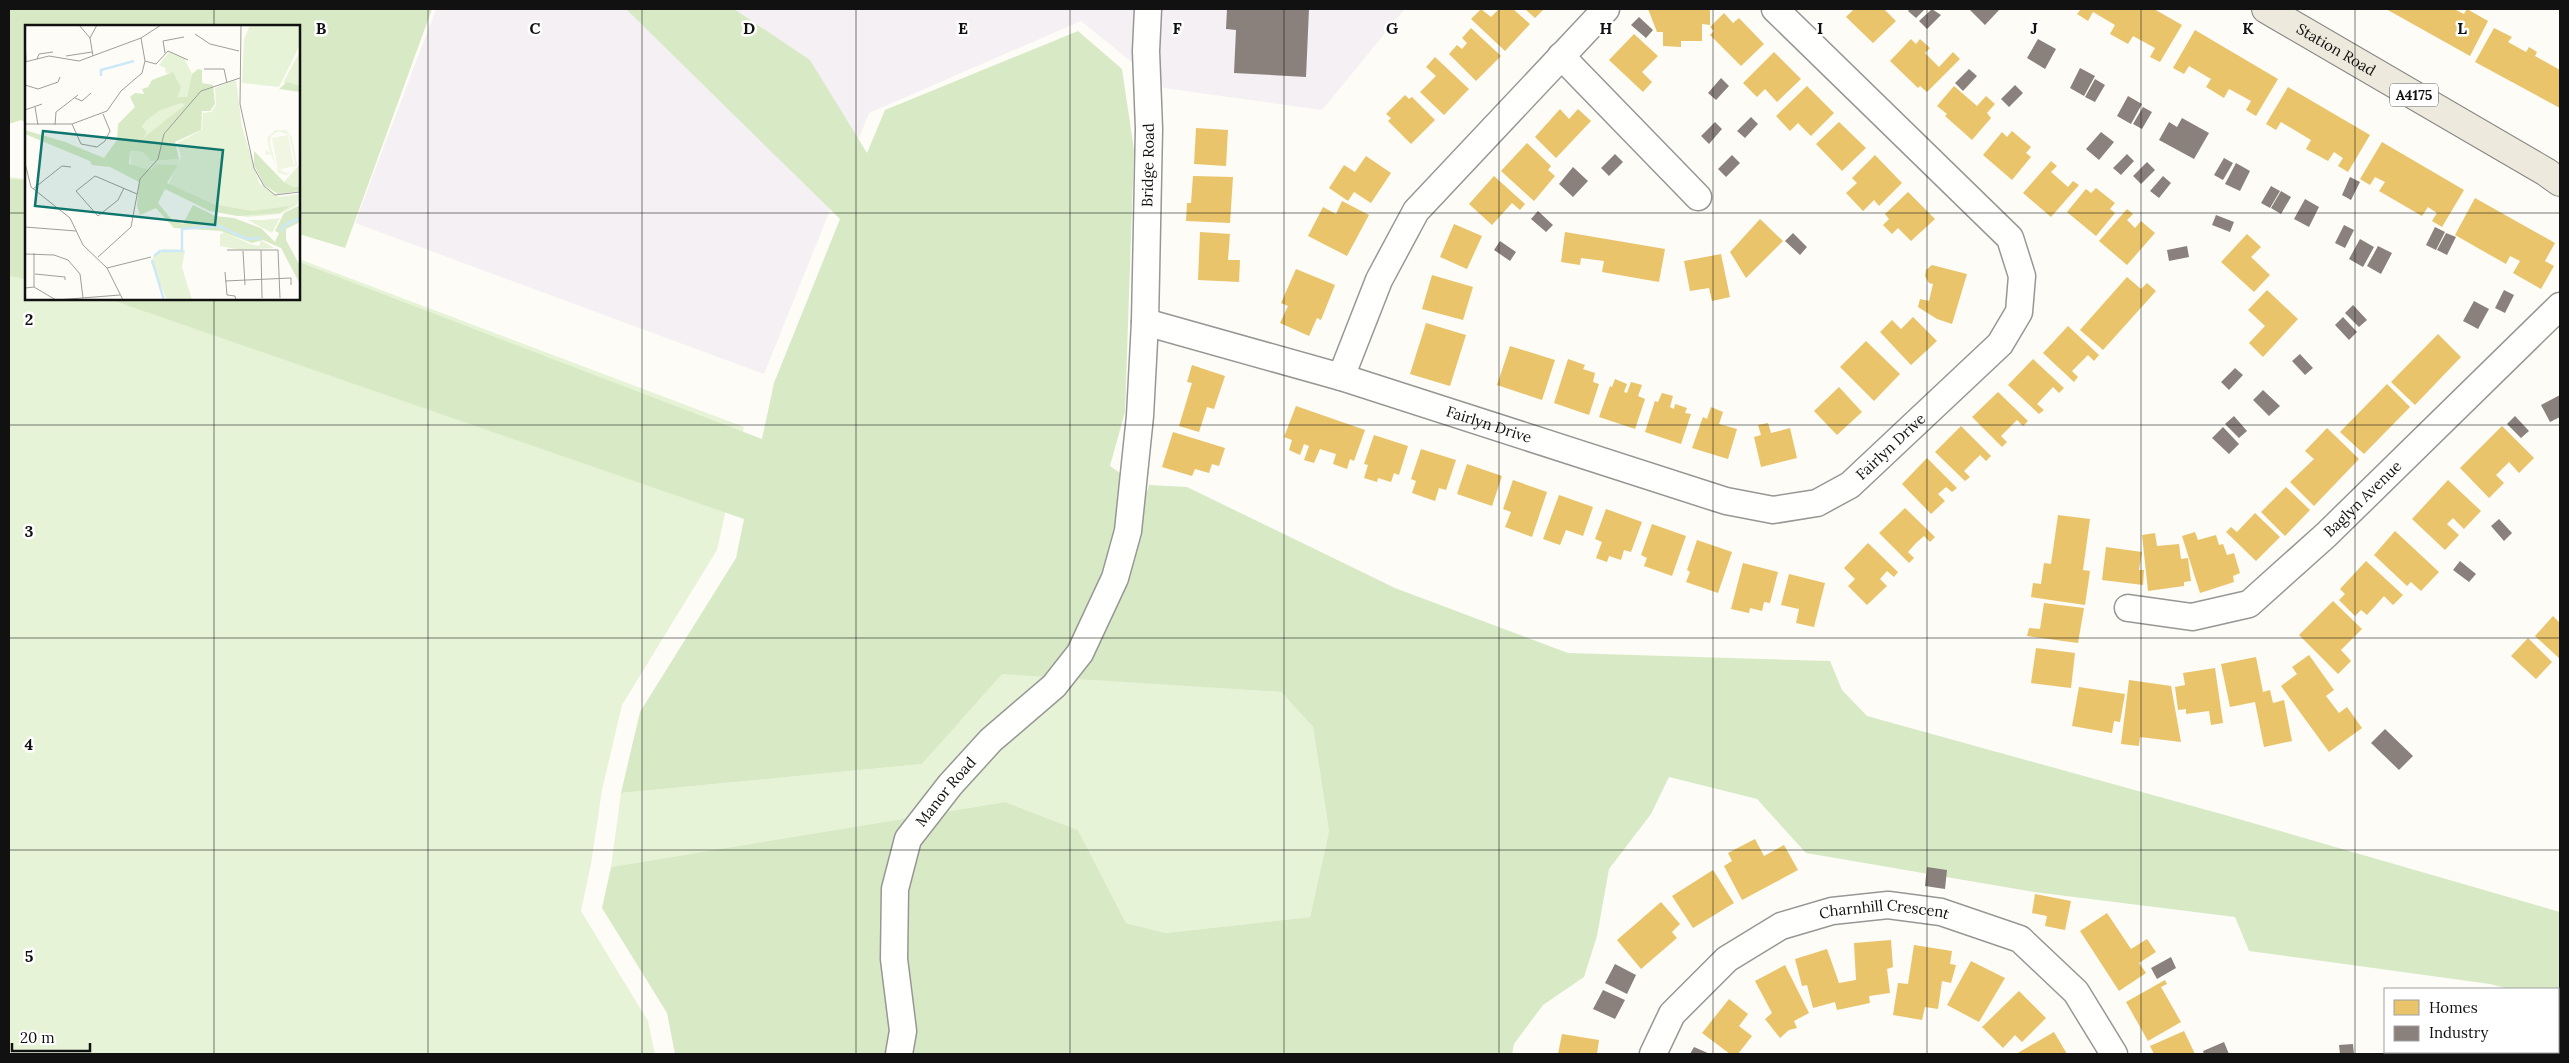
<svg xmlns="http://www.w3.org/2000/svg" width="2569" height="1063" viewBox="0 0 2569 1063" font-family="Lora,serif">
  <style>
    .industrial { fill: #f5f0f3 }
    .green { fill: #e7f3d7 }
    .forest { fill: #d8eac5 }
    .homes { fill: #e9c46a }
    .industry { fill: #8a817c }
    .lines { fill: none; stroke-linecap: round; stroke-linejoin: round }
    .minor-casing { stroke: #979795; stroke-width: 29 }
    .major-casing { stroke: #858482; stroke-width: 30 }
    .minor { stroke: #fffffe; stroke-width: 26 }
    .major { stroke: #ede9dc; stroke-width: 28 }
    .grid { fill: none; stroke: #111; stroke-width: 1; stroke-opacity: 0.55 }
    .labels { text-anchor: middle; stroke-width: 5; stroke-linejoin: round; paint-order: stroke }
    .shield { fill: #fff; stroke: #585858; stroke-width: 1 }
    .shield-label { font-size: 14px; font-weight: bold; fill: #111 }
    .street-label { font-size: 15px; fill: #111; stroke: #fff }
    .inset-river { fill: none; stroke: #cde8f7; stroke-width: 2.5 }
    .inset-road { fill: none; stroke: #9f9e9b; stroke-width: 1 }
    .view { fill: #0f766e; fill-opacity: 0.15; stroke: #0f766e; stroke-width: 2.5 }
    .inset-edge { fill: none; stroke: #111; stroke-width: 2.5 }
    .grid-label { font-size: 16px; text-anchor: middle; font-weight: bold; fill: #111; stroke: #fff; stroke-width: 5; stroke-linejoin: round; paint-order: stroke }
  </style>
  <rect width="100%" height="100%" fill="#fdfcf7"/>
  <path class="industrial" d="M436 9H1405L1322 110 1164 88 1081 21 869 113 764 374 355 223Z"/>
  <path class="green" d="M9 177 26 179V299H299V259L744 427 717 550 622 705 602 790 591 864 581 911 648 1021 655 1054H9Z
    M1002 673 1281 692 1313 727 1329 831 1310 917 1166 933 1126 923 1078 830 1005 802 611 867 621 793 922 764Z"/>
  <path class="forest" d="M9 9H432L345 248 299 234V26H26V123L21 120 9 124Z
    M626 9H734L810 60 867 153 885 110 1078 31 1122 69 1134 150 1125 412 1110 466 1147 492 1149 485 1187 487 1395 588 1568 653 1830 661 1842 690 1867 716 2225 815 2560 912V1002L2558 1001V989H2510L2490 984 2249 951 2235 917 2034 892 1806 853 1757 799 1669 777 1651 814 1609 869 1597 936 1584 977 1543 1005 1514 1044 1512 1054H675L667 1013 602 908 611 867 1005 802 1078 830 1126 923 1166 933 1310 917 1329 831 1313 727 1281 692 1002 674 922 764 621 793 640 712 736 558 744 519 109 299H299V262L762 439 774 383 840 219Z
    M9 179 26 180V279L9 276Z"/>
  <path class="homes" d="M1481 9 1491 17 1499 9H1513L1530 24 1505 51 1471 19Z
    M1525 9H1544L1535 18Z
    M1648 9H1710V25L1702 24V41H1681V47L1663 46V32H1657Z
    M1854 9H1884L1896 21 1873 43 1846 17Z
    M2081 9H2154L2182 25 2160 62 2150 57 2155 48 2133 36 2128 44 2110 34 2115 25 2093 12 2088 21 2077 14Z
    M2386 9H2454L2464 14 2467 9 2488 21 2470 56Z
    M1724 13 1733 23 1739 18 1764 44 1741 66 1710 35 1714 31 1710 27Z
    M1471 28 1501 56 1476 81 1449 54 1457 45 1462 49 1467 43 1462 38Z
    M2494 28 2512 37 2508 42 2526 52 2529 47 2537 52 2535 56 2560 70V108L2475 62Z
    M2195 30 2278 79 2256 116 2246 110 2251 101 2242 96 2229 89 2224 98 2206 87 2211 79 2189 66 2184 74 2173 68Z
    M1634 34 1658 56 1642 72 1652 82 1643 92 1609 60Z
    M1911 39 1916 44 1920 39 1930 48 1925 53 1939 67 1953 52 1960 59 1927 92 1920 86 1918 88 1890 61Z
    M1774 52 1801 79 1777 102 1765 89 1757 97 1743 83Z
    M1435 57 1469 89 1444 115 1420 92 1436 76 1426 67Z
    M1807 86 1834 113 1811 136 1798 123 1790 131 1776 116Z
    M1954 86 1977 106 1986 96 1995 104 1987 113 1991 118 1972 140 1945 116 1947 114 1937 106Z
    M2288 87 2370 135 2348 172 2338 166 2343 158 2334 152 2328 161 2306 149 2311 140 2281 122 2276 130 2266 124Z
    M1405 95 1409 99 1412 97 1435 120 1411 144 1388 121 1391 118 1386 114Z
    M1560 109 1569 119 1578 109 1591 121 1556 158 1535 137Z
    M1839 122 1866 148 1842 171 1816 144Z
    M1196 128 1228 130 1226 166 1194 164Z
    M2012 131 2031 147 2026 153 2031 157 2012 180 1983 155 2002 132 2007 137Z
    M2382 142 2464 190 2442 227 2432 221 2437 213 2428 207 2422 216 2379 191 2385 182 2375 177 2370 185 2360 179Z
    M1527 143 1551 166 1548 170 1555 176 1534 201 1501 171Z
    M1875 155 1902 183 1879 206 1874 200 1863 211 1846 193 1857 183 1852 178Z
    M1366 156 1391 173 1371 203 1354 192 1348 201 1329 188 1344 165 1355 172Z
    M2051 161 2057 166 2051 172 2068 187 2073 181 2079 185 2051 217 2023 193Z
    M1193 176 1233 177 1230 223 1186 221 1187 203H1191Z
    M1494 176 1525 204 1520 210 1512 203 1492 225 1469 204Z
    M2096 188 2115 203 2110 209 2115 213 2096 236 2067 212 2086 189 2091 193Z
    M1908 192 1935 219 1911 241 1898 228 1892 234 1883 225 1889 219 1885 214Z
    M2475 198 2555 243 2545 261 2554 266 2541 289 2513 273 2520 261 2510 256 2506 264 2455 235Z
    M1342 201 1369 215 1347 256 1308 236 1323 207 1336 214Z
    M2127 209 2133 214 2127 220 2135 228 2141 221 2155 233 2127 265 2099 241Z
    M1760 219 1783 241 1746 278 1730 252Z
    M1454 224 1482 236 1467 269 1440 257Z
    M1200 232 1230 234 1228 260H1240L1239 282 1198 280Z
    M1565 232 1665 249 1659 282 1602 272 1604 261 1581 258 1580 265 1561 262Z
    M2247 234 2261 247 2251 257 2270 275 2254 292 2221 262Z
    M1721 254 1730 297 1712 301 1709 288 1690 291 1684 261Z
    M1932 265 1967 274 1952 324 1937 319 1918 307 1920 299 1929 301 1933 284 1929 283 1925 276 1926 270Z
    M1296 269 1335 285 1321 320 1317 318 1309 336 1280 323 1288 306 1281 303Z
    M1432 275 1473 287 1463 320 1422 309Z
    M2127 277 2141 289 2147 283 2156 291 2103 350 2080 330Z
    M2267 290 2298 319 2263 357 2249 343 2265 326 2248 310Z
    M1913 317 1937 341 1911 365 1880 332 1892 320 1901 329Z
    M1426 323 1466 335 1450 386 1410 374Z
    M2068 326 2099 355 2094 361 2088 355 2072 371 2078 377 2074 382 2043 353Z
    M2438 334 2461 357 2415 405 2391 382Z
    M1866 341 1900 374 1874 401 1840 367Z
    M1510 346 1555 360 1542 400 1497 385Z
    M1568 359 1585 365 1583 369 1595 373 1593 382 1599 384 1589 415 1554 403Z
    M2033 359 2064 388 2059 393 2053 387 2037 404 2044 410 2039 414 2008 385Z
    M1192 365 1225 376 1214 409 1207 407 1199 432 1179 426 1192 383 1187 382Z
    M1615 379 1627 384 1624 392 1627 393 1631 382 1642 385 1638 396 1645 399 1635 429 1599 417 1610 386 1612 387Z
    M2387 384 2410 407 2364 454 2340 432Z
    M1839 387 1862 412 1837 435 1814 411Z
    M1998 392 2028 421 2023 426 2017 420 2001 436 2007 442 2002 447 1972 417Z
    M1662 393 1673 396 1670 407 1674 409 1675 404 1687 408 1685 413 1691 414 1681 444 1645 432 1655 401 1658 402Z
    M1296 406 1365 430 1354 461 1350 459 1347 469 1333 464 1336 454 1320 449 1314 463 1304 460 1309 446 1304 444 1300 455 1289 450 1292 440 1284 437Z
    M1711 407 1723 412 1719 424 1737 429 1728 459 1692 448 1703 417 1707 419Z
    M1768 423 1771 433 1790 428 1797 458 1761 467 1754 437 1761 435 1758 425Z
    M1961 426 1991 456 1986 461 1980 455 1964 471 1970 477 1965 481 1935 452Z
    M2502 426 2534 458 2519 473 2509 462 2496 475 2504 483 2489 498 2460 468Z
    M2327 428 2359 459 2314 506 2290 482 2314 459 2305 451Z
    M1173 432 1225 448 1219 466 1212 464 1209 473 1195 469 1192 476 1162 467Z
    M1374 435 1408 446 1399 475 1394 473 1391 482 1378 478 1377 482 1364 478 1368 465 1364 464Z
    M1421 449 1456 460 1446 490 1439 488 1435 501 1412 493 1416 481 1411 479Z
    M1927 458 1957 488 1952 492 1946 487 1938 494 1945 501 1931 514 1902 484Z
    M1467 464 1502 476 1492 506 1457 494Z
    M1513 480 1547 492 1532 537 1505 527 1511 512 1503 509Z
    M2448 480 2481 511 2464 529 2453 518 2447 524 2459 535 2445 550 2412 519Z
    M2286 487 2310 510 2285 536 2261 512Z
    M1559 495 1593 507 1583 536 1566 530 1560 545 1543 539Z
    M1905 508 1935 537 1930 542 1924 536 1916 543 1908 552 1914 558 1909 563 1879 533Z
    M1606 509 1642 522 1631 552 1624 550 1621 560 1609 556 1607 562 1596 558 1602 542 1595 539Z
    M2255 513 2280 537 2256 561 2226 532 2231 527 2237 532Z
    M2058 515 2090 519 2083 570 2090 571 2085 605 2031 597 2033 583 2041 584 2044 563 2051 564Z
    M1652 524 1686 536 1672 576 1644 566 1647 558 1641 555Z
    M2395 531 2439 572 2421 591 2411 582 2407 586 2374 555Z
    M2195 532 2198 540 2216 535 2219 545 2223 544 2227 555 2234 553 2240 573 2233 576 2234 582 2200 593 2182 536Z
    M2155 533 2157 546 2179 544 2181 559 2188 558 2191 581 2184 582V586L2148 591 2142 535Z
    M1697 540 1732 552 1718 593 1686 582 1690 572 1687 570Z
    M1868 543 1898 572 1894 577 1887 571 1880 579 1887 586 1867 605 1848 586 1855 579 1844 568Z
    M2106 547 2142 552 2139 570H2144L2143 585 2102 580Z
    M2366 561 2403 595 2393 605 2384 596 2367 615 2361 610 2355 616 2339 600 2345 594 2340 589Z
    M1743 563 1778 572 1770 603 1764 602 1762 611 1750 608 1749 613 1731 609Z
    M1789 574 1825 583 1814 627 1796 623 1799 609 1781 605Z
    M2333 601 2362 629 2341 650 2351 661 2338 674 2299 635Z
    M2044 603 2084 608 2078 643 2027 636 2029 628 2040 629Z
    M2553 616 2560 623V659L2535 636Z
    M2528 638 2552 662 2536 679 2511 656Z
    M2036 648 2075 653 2071 688 2031 683Z
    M2309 655 2334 690 2326 696 2339 713 2347 707 2362 728 2329 752 2281 686 2297 674 2292 667Z
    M2256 657 2263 692 2270 690 2273 703 2284 700 2292 741 2264 747 2255 702 2230 707 2221 664Z
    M2215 668 2223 723 2211 725 2209 711 2186 714V709L2178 710 2175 687 2185 685 2183 673Z
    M2129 680 2171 686 2181 742 2140 737 2139 746 2121 744Z
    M2079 687 2125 694 2120 722 2114 721 2112 733 2072 726Z
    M1755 839 1764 856 1784 845 1798 870 1742 900 1724 866 1732 861 1728 853Z
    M1713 870 1734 903 1693 928 1672 896Z
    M2035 894 2071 901 2065 930 2045 926 2047 916 2032 913Z
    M1661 902 1680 924 1672 932 1677 938 1641 969 1617 940Z
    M2107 913 2131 949 2147 939 2156 952 2139 963 2146 973 2119 991 2080 931Z
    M1891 940 1893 967 1887 969 1890 993 1869 996 1870 1003 1837 1010 1835 1002 1813 1008 1807 985 1802 986 1795 959 1827 949 1839 983 1856 980 1854 943Z
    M1914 945 1952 951 1950 964 1956 965 1951 983 1942 981 1938 1009 1925 1007 1922 1020 1893 1015 1898 983 1908 984Z
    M1971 961 2005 978 1979 1022 1947 1005Z
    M1785 965 1809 1013 1794 1021 1797 1028 1789 1030 1780 1038 1765 1019 1772 1013 1755 981Z
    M2165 980 2167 984 2161 987 2181 1022 2148 1041 2126 1002Z
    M2019 991 2046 1018 2022 1042 2015 1035 2003 1048 1982 1027Z
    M1729 999 1748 1014 1739 1026 1752 1036 1738 1054H1730L1702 1033Z
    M2184 1031 2195 1054H2154L2150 1046Z
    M2054 1032 2067 1054H2016Z
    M1562 1034 1599 1040 1597 1054H1558Z"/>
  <path class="industry" d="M1227 9H1309L1306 77 1234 73 1236 30 1226 29Z
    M1910 9H1925L1916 18 1908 11Z
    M1932 9 1941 15 1927 29 1919 21Z
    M1971 9H2000L1985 25 1970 10Z
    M1639 17 1653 30 1646 38 1631 25Z
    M2038 39 2056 49 2045 69 2027 58Z
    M2080 68 2095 76 2084 96 2070 88Z
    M1969 69 1977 76 1963 91 1955 83Z
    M1721 78 1729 86 1716 100 1708 93Z
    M2095 79 2105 85 2095 102 2085 97Z
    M2015 85 2023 93 2009 107 2001 99Z
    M2128 96 2142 104 2131 124 2117 116Z
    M2143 107 2152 112 2142 129 2133 124Z
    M1751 117 1758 124 1745 138 1737 131Z
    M2182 118 2209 133 2194 159 2159 140 2169 122 2177 127Z
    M1715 122 1722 129 1709 144 1701 136Z
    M2101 132 2114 142 2099 160 2086 149Z
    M1615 154 1623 162 1609 176 1601 168Z
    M2127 154 2134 161 2121 175 2113 168Z
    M1732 155 1740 163 1726 177 1718 169Z
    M2224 158 2233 163 2223 180 2214 175Z
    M2147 162 2155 170 2141 184 2133 176Z
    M2236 163 2250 171 2240 191 2225 184Z
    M1573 167 1588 181 1573 197 1559 184Z
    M2163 176 2171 183 2159 198 2150 191Z
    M2350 177 2360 182 2351 200 2342 195Z
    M2271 186 2280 191 2270 208 2261 203Z
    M2281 191 2291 197 2281 214 2271 208Z
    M2305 199 2319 207 2309 227 2294 219Z
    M1538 211 1553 225 1546 232 1531 219Z
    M2216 215 2234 222 2230 232 2212 225Z
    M2344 225 2354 230 2345 248 2335 243Z
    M2435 227 2445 232 2436 250 2426 245Z
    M1793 233 1807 247 1800 255 1785 241Z
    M2446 233 2456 237 2447 255 2437 250Z
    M2360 239 2374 247 2363 267 2349 259Z
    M1500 241 1516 252 1510 261 1494 250Z
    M2187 246 2189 257 2169 261 2167 250Z
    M2378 246 2392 253 2381 274 2367 266Z
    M2504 290 2514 295 2505 313 2495 308Z
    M2474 301 2489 309 2478 329 2463 321Z
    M2353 305 2367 320 2359 327 2345 313Z
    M2343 317 2357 332 2349 340 2335 325Z
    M2300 354 2313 368 2305 375 2292 361Z
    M2235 368 2243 375 2229 390 2221 382Z
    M2263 390 2280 406 2269 416 2253 400Z
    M2560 395V417L2550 422 2541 405Z
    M2234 416 2247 431 2239 438 2225 424Z
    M2515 416 2529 431 2521 438 2507 424Z
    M2223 427 2239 444 2229 454 2212 438Z
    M2499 519 2512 533 2504 541 2491 526Z
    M2460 561 2476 574 2469 582 2453 570Z
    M2385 729 2413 756 2399 770 2371 743Z
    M1927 867 1947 870 1945 889 1925 886Z
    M2171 957 2176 968 2157 979 2151 968Z
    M1615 964 1636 975 1627 994 1605 983Z
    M1603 990 1625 1000 1615 1019 1593 1009Z
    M2224 1042 2229 1054H2204L2203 1051Z
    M2353 1044 2354 1054H2340L2339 1045Z
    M1694 1047 1710 1054H1690Z
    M2403 1052H2421V1054H2404Z"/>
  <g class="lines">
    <defs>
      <g id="minor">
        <path d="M1561 56 1698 197"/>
        <path id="s1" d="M1145 322 1341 377 1726 501 1773 510 1817 503 1850 485 2000 344 2019 312 2022 276 2010 238 1775 9"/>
        <path d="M1341 377 1379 280 1416 211 1606 9"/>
        <path id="s2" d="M2128 608 2192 617 2249 604 2326 535 2560 306"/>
        <path id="s3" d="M899 1054 903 1031 894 959 895 889 908 839 950 785 991 740 1054 686 1080 653 1115 578 1128 531 1140 416 1145 322 1149 129 1146 51 1148 9"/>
        <path id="s4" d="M1653 1054 1672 1014 1727 959 1781 926 1832 911 1888 905 1941 912 2020 939 2076 992 2114 1054"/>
      </g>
      <g id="major">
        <path id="s5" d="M2266 9 2546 172 2560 182"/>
      </g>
    </defs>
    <use href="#minor" class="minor-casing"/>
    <use href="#major" class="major-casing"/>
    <use href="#minor" class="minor"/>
    <use href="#major" class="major"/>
  </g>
  <path class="grid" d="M214 9V26M428 9V1054M642 9V1054M856 9V1054M1070 9V1054M1284 9V1054M1499 9V1054M1713 9V1054M1927 9V1054M2141 9V1054M2355 9V1054M9 213H26M299 213H2560M214 299V1054M9 425H2560M9 638H2560M9 850H2560"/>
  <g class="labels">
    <rect class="shield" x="2390" y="83.5" width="48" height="23" rx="4"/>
    <g class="shield-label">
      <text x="2414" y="100">A4175</text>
    </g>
    <g class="street-label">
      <text dy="5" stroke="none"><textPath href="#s5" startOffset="81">Station Road</textPath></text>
      <text dy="5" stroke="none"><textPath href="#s3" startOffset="970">Bridge Road</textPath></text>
      <text dy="5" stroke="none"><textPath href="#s1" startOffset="359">Fairlyn Drive</textPath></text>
      <text dy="5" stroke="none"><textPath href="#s1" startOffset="794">Fairlyn Drive</textPath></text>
      <text dy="5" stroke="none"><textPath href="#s2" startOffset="278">Baglyn Avenue</textPath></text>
      <text dy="5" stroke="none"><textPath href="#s3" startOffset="278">Manor Road</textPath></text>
      <text dy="5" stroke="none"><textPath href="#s4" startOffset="291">Charnhill Crescent</textPath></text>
    </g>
  </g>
  <g transform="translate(25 25)">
    <rect width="275" height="275" fill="#fdfcf7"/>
    <path d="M225 0H275V20L254 62 217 58 219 14ZM275 26V62L258 58ZM144 27 159 33 167 49 162 72H152L148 48H141L140 43 134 40ZM211 55 217 102 234 158 254 172 275 169 272 180 255 189 223 192 185 186 141 164 156 132 152 118 177 105 178 88 186 87 191 80 190 63ZM157 78 161 80 118 113 117 103 121 96 134 86ZM105 126 118 127 126 136 154 134 153 140 131 139 125 145 106 142ZM275 139V165L272 167 259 157ZM255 193 247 208 223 195H239ZM199 207 225 219 234 221 236 215 249 223 216 225 195 221V210ZM138 224 160 225 157 242 167 275H142L126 238 129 230Z" fill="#e7f3d7"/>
    <path d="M173 44 177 45V58L188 60 190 79 185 86H177L176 105 150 117 154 134 126 136 118 127 105 126 104 139 125 145 131 139 153 140 142 158 188 179 227 186 265 181 254 188 212 191 185 186 140 164 133 178 147 195 158 199 168 180 190 191 209 193 236 203 250 217 254 208 250 206 259 188 275 180V197L261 204V215L275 241V259L256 223 238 215 227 218 196 206 149 203 131 183 115 190 112 181 114 157 85 142 67 140 65 136 0 109V105L40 117 79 133 92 115 93 99 110 82 105 72 110 68 119 69 117 64 123 62 127 55 148 47 156 63 152 72H162L167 49ZM157 78 160 80 118 113 122 107 117 102 121 96 134 86ZM262 57 275 61V67L254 64ZM229 126 259 157 267 162H275V166L253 169 239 160 229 140Z" fill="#d8eac5" fill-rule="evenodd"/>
    <path d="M250 105H261L267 112 272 140 262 150 253 148 246 129 240 130 241 125 245 128 242 113ZM254 106 264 110 270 136 269 144 262 148 251 143 245 117 246 111ZM263 110 269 141 253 145 247 113Z" fill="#f0f6e1" fill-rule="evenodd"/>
    <path class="inset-river" d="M76 51V45L109 36M256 206 258 201 275 193M129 231 135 226H157V204L194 201 222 214 236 213M127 235 139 275"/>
    <path class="inset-road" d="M54 0 65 13M216 0 215 79 229 143 239 161 250 170 275 167M170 9 185 19 214 26M0 11 1 37M140 28 138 16 159 12M41 31 67 27M68 31 65 13 72 0M12 34 14 29 28 27M120 36 131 39 143 26 163 35M0 37 24 31 54 36 116 13 136 0M179 44H199L202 58M0 60 13 64 33 57 35 52M50 73 57 76 66 68M10 82 13 100M0 85 17 79M0 99H47L82 86 96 66 117 48 120 36 116 13M47 99 56 119 72 122 80 116 85 106 78 89M30 100 31 87 53 70M0 138 6 162 45 193 58 220 82 243 98 275M99 163 93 175 73 191 51 166 70 151 112 169M8 164 37 141 46 142M0 202 51 206M202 225H253L255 273M236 225 237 273M218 226 220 260M9 228V262M0 229 29 230 43 235 55 249 58 273M73 232 106 202 115 154 133 134 139 109 176 66 215 53M82 243 126 232M200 247 202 270 210 271 211 275M10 249 40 252V255M200 256 266 253V260M0 263 9 262 31 275 95 270M235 275H259"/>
    <path class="view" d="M18 106 198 125 190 200 10 181Z"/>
    <rect width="275" height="275" class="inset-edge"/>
  </g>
  <g class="grid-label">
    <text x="321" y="34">B</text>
    <text x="535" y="34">C</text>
    <text x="749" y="34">D</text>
    <text x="963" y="34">E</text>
    <text x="1177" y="34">F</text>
    <text x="1392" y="34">G</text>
    <text x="1606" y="34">H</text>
    <text x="1820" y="34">I</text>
    <text x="2034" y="34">J</text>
    <text x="2248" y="34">K</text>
    <text x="2462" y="34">L</text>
    <text x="29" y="325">2</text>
    <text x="29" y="537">3</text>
    <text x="29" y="750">4</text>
    <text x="29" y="962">5</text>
  </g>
  <rect width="2569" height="1063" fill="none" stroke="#111111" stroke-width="20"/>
  <rect x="2384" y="988" width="175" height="65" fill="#ffffff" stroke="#a0a0a0"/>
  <rect x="2394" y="1000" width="25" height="15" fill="#e9c46a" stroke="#a0a0a0"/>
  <text x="2429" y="1013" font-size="15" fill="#111111">Homes</text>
  <rect x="2394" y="1026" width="25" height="15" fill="#8a817c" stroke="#a0a0a0"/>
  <text x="2429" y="1038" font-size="15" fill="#111111">Industry</text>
  <path d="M12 1043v8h78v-8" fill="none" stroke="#111111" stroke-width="2.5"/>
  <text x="20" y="1043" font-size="15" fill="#111111" stroke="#ffffff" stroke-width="4" paint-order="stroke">20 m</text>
</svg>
